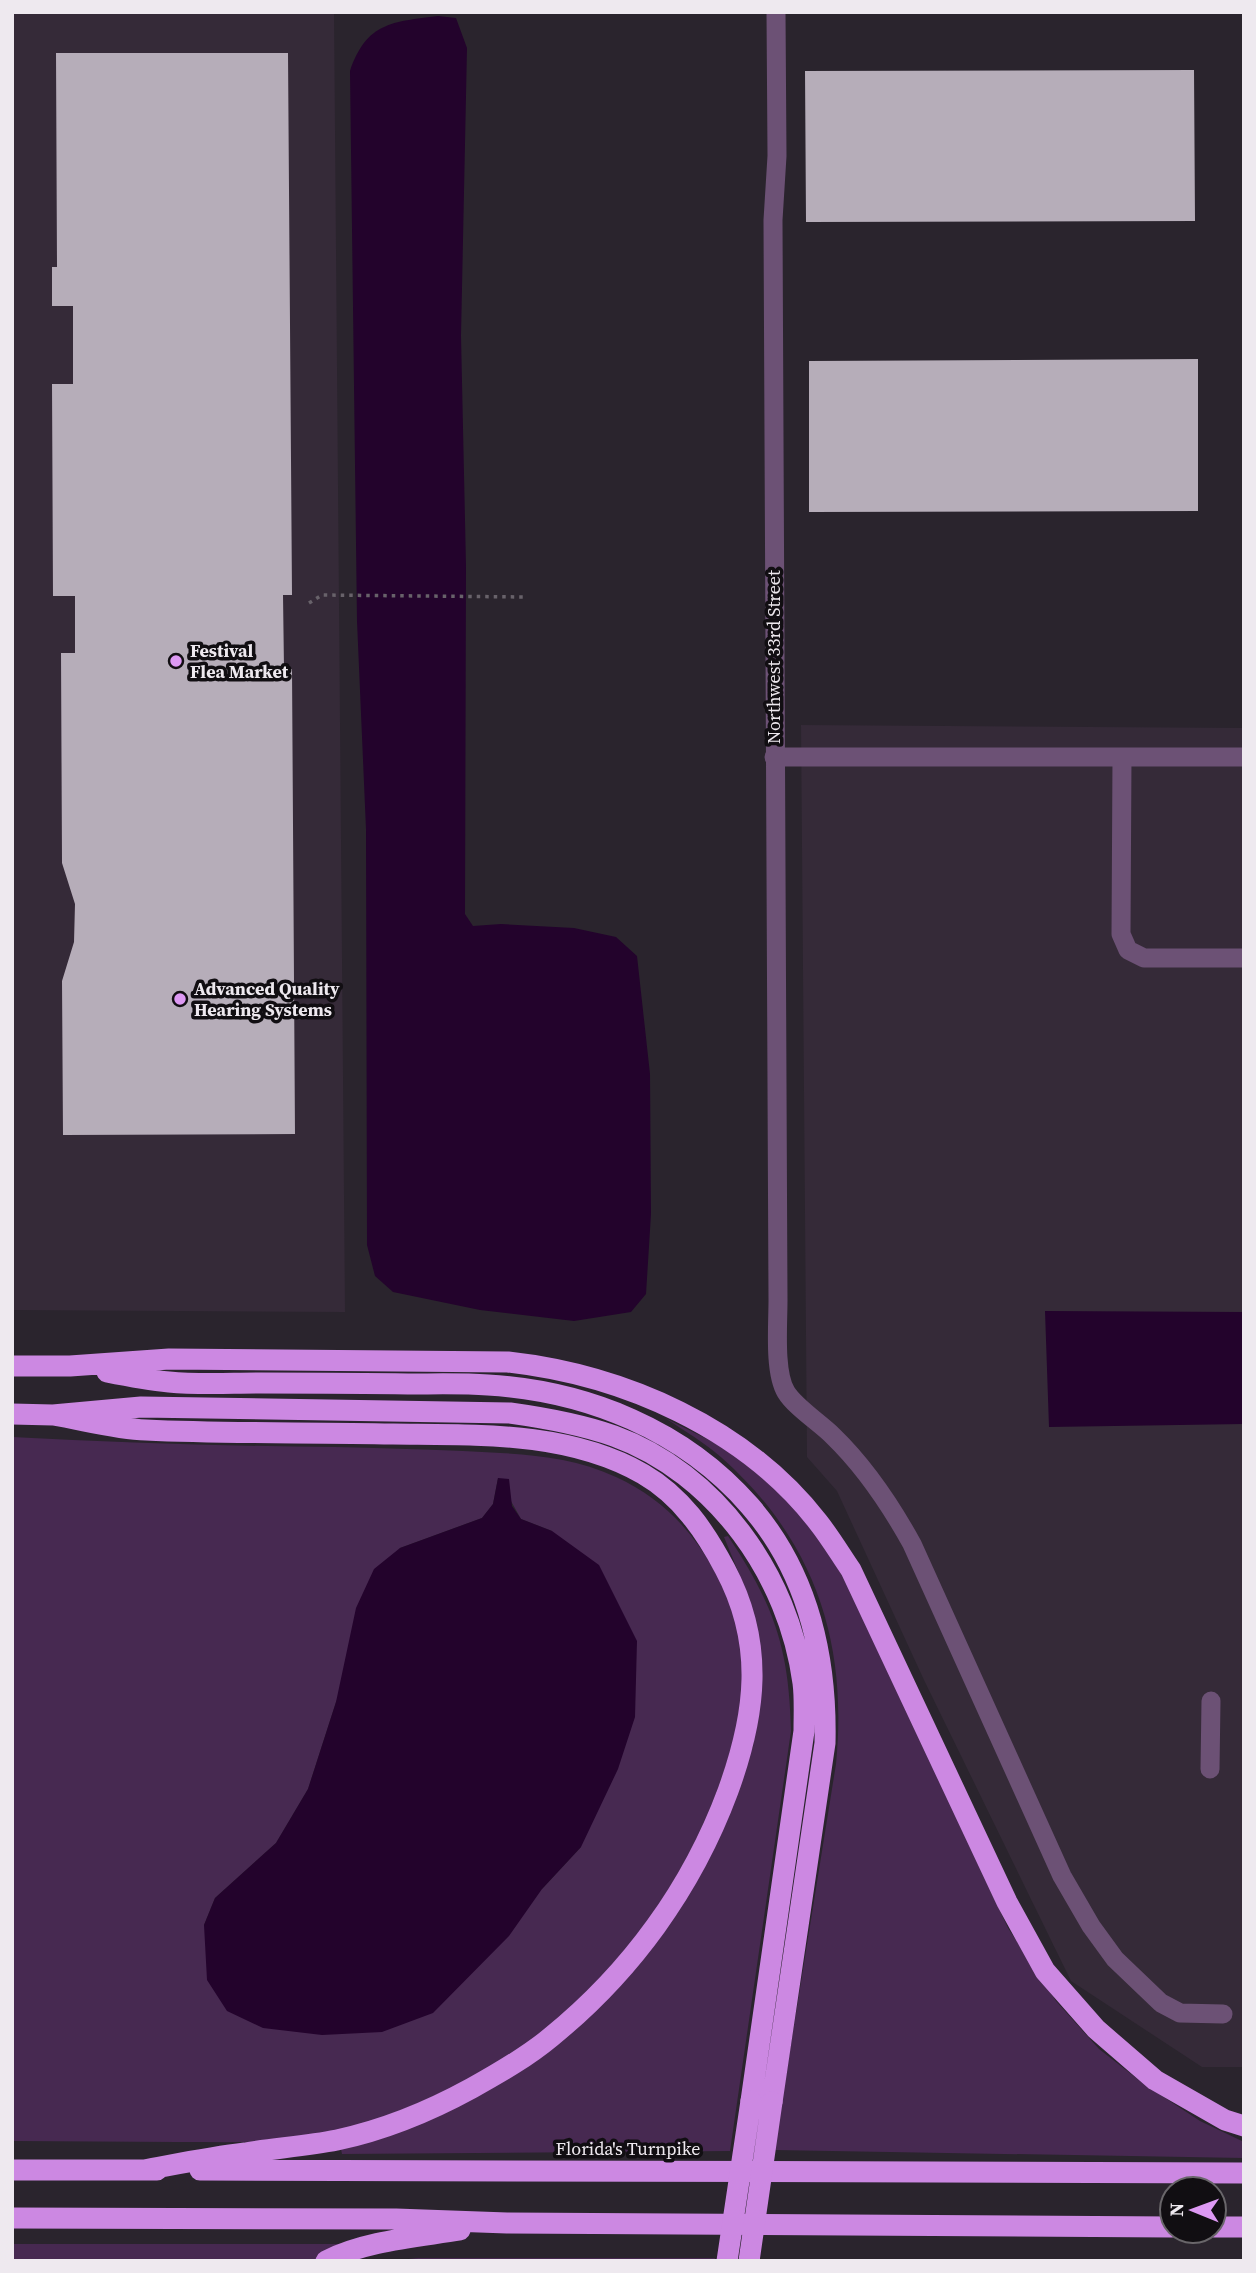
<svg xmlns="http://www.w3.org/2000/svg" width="1256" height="2273" viewBox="0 0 1256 2273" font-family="'Source Serif 4',serif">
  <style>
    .built { fill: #352a38 }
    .green { fill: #472951; fill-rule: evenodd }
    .water { fill: #23032c }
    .building { fill: #b6adb9 }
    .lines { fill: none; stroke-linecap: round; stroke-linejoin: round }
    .path { stroke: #68626a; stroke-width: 3.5; stroke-dasharray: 3.5 5; stroke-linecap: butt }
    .minor { stroke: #6c5175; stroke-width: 19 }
    .highway { stroke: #cc88e2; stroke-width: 21 }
    .highway-bridge { stroke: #cc88e2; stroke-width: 21 }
    .poi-dot { fill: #dd99f3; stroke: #110e12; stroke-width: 2.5 }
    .labels { text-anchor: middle; stroke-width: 7; stroke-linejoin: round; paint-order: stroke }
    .poi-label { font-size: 18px; font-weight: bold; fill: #eee9ef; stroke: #110e12; text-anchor: start }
    .street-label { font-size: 18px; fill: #eee9ef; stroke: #110e12 }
  </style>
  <rect width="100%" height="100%" fill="#2a242d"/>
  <path class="built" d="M12 12H334L345 1312 12 1310Z
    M801 725 1244 728V2067H1202L1071 1981 924 1680 837 1491 807 1457Z"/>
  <path class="green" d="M665 1418 727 1449 780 1493 807 1521 848 1584 1008 1928 1056 2001 1099 2049 1144 2084 1200 2121 1244 2142V2158L774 2150 836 1764C848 1642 815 1541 722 1458 705 1443 685 1431 665 1418Z
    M12 1437C120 1443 227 1446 334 1447 377 1448 420 1449 463 1451 516 1454 567 1454 616 1477 660 1497 691 1529 714 1570 735 1607 743 1642 743 1685 744 1713 734 1738 726 1765 698 1850 652 1927 589 1991 543 2036 488 2073 429 2098 393 2114 355 2129 316 2136 270 2144 224 2142 178 2142 123 2142 67 2141 12 2141ZM498 1478 521 1519 552 1531 581 1847 542 1889 204 1925 215 1898 276 1843 308 1789 336 1702 400 1548 482 1518 493 1504Z
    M728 1536C774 1605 789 1648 791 1731L730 2151 342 2154 341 2149 365 2143 602 2003 753 1747 760 1698 749 1598 724 1537Z
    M12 2244H346L317 2261H12Z
    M418 2258H715L714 2261H390Z"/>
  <path class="water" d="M438 16 456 18 467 48 461 336 466 566 465 914 473 926 501 924 574 928 616 937 637 956 650 1074 651 1214 646 1294 631 1312 574 1321 480 1310 393 1292 375 1276 367 1245 366 829 357 621 350 71C367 22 392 22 438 16Z
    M1045 1311 1244 1312V1424L1049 1427Z
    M498 1478 509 1479 512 1506 521 1519 552 1531 599 1565 637 1641 635 1717 618 1769 581 1847 542 1889 509 1936 433 2013 382 2032 322 2035 263 2028 227 2011 207 1980 204 1925 215 1898 276 1843 308 1789 336 1702 356 1608 374 1569 400 1548 482 1518 493 1504Z"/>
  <path class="building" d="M56 53H288L292 595H283L284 669H292L295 1134 63 1135 62 981 74 942 75 904 62 863 61 653H75V596H53L52 384H73V306H52V267H57Z
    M1194 70 1195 221 806 222 805 71Z
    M1198 359V511L809 512V361Z"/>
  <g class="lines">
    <path class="path" d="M309 603 322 595 526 597"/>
    <path class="minor" d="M776 12 777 156 773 220 778 1301C778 1325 774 1372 786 1392 795 1407 820 1423 833 1436 865 1467 891 1506 912 1544L1062 1876 1091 1926 1115 1959 1161 2003 1180 2013 1223 2014
      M774 757H1244
      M1122 757 1121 934 1128 950 1144 958H1244
      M1210 1769 1211 1701"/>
    <path class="highway" d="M12 1366H70L169 1359 508 1362C624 1375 745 1428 818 1522 830 1537 840 1554 851 1570L1007 1902 1045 1971 1096 2029 1155 2080 1225 2120 1244 2126
      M107 1372C127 1376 148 1380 169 1382 199 1385 230 1383 260 1383 309 1383 359 1383 408 1384 434 1384 461 1383 488 1385 587 1391 684 1430 750 1506 808 1573 827 1657 825 1743L772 2102
      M12 1414 53 1415 141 1407 510 1413C546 1418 580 1424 614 1436 716 1473 789 1576 803 1683 805 1698 804 1715 804 1731L751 2101
      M53 1415C84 1420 115 1429 146 1430 228 1434 311 1432 393 1434 476 1435 568 1431 643 1474 681 1496 705 1531 725 1569 765 1644 756 1714 728 1791 692 1888 631 1972 551 2037 527 2057 499 2073 472 2088 430 2111 384 2130 337 2140 307 2146 276 2148 245 2153 211 2157 177 2164 144 2170
      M12 2170H157
      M200 2170 1244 2173
      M12 2218 396 2219 507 2223 1172 2227
      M1214 2227H1244
      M326 2261C364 2241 418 2237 460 2230"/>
    <path class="highway-bridge" d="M727 2261 751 2101
      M749 2261 772 2102"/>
  </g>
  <g class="poi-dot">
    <circle cx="176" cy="661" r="7"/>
    <circle cx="180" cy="999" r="7"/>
  </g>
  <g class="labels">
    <g class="poi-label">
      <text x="190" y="657">Festival<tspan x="190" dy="21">Flea Market</tspan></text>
      <text x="194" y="995">Advanced Quality<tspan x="194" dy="21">Hearing Systems</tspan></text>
    </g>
    <g class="street-label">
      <text transform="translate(774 657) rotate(-90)" y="6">Northwest 33rd Street</text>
      <text x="628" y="2155">Florida's Turnpike</text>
    </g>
  </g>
  <rect width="1256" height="2273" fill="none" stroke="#eee9ef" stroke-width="28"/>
  <g transform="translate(1193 2210) rotate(271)"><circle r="33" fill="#110e12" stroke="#69666a" stroke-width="2"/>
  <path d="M0-5L12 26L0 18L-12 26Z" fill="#dd99f3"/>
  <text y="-10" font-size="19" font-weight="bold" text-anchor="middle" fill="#eee9ef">N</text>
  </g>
</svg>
